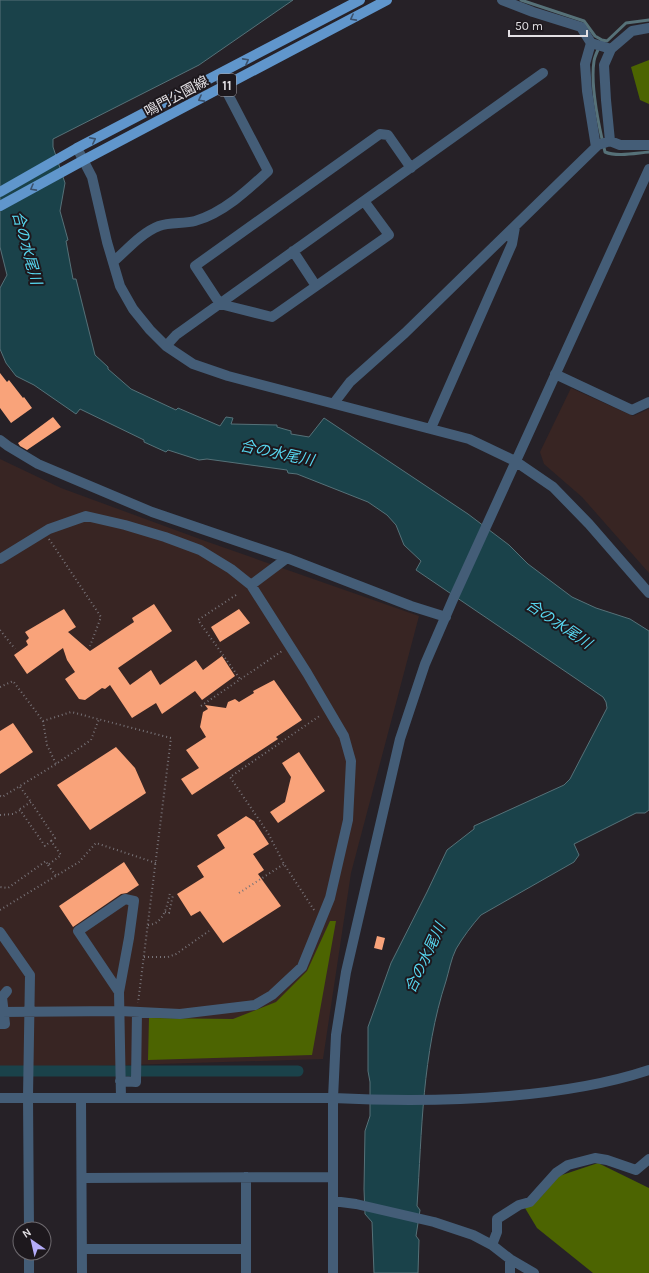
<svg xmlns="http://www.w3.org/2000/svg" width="649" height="1273" viewBox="0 0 649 1273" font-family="Karla,'Noto Sans JP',sans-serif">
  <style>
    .education { fill: #382523 }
    .forest { fill: #4c6401 }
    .water { fill: #1a424a; stroke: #567178 }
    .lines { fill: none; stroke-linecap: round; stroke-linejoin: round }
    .stream { stroke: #567178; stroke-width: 3 }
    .canal { stroke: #1a424a; stroke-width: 11 }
    .building { fill: #f9a37a }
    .path { stroke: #777378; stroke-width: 2; stroke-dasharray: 1 3; stroke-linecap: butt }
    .minor { stroke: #445d77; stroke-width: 10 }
    .major { stroke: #6096cc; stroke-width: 10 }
    .oneway { stroke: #3b516c }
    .labels { text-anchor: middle; stroke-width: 4; stroke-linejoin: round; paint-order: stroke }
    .shield { fill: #1d181d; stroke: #a8a4a8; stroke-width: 1 }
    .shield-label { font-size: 13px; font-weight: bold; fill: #e3e0e4 }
    .street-label { font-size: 14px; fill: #e3e0e4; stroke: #1d181d }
    .water-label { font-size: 15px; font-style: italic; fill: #57d8f1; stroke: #1d181d }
  </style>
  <rect width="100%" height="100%" fill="#262127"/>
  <path class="education" d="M571 388 633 416 649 409V573L582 497 544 464 540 452Z
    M0 459 61 488 208 542 419 616 351 873 323 1059 0 1069Z"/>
  <path class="forest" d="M649 60V104L640 100 631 67Z
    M330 921H336L312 1055 148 1060 149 1018 233 1019 276 1002 307 971Z
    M598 1163 649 1188V1273H593L537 1228 525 1208 540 1198 559 1176Z"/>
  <path class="water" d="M0 0H293L199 65 53 139V147L65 183 60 211 68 240 66 241 73 279H76L95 355 108 367V369L131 389 176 410 178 408 220 426 226 417 233 418 231 424 277 425V427L291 431V434L309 437 324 418 468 514 509 545 528 564 572 597 596 608 630 619 649 631V810L645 813H636L574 844 579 855 574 862 481 915C472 925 463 937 456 949 451 959 449 971 446 981 422 1054 422 1131 417 1206L420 1210 416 1236 419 1240 418 1273H374L372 1222 365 1214 364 1189 365 1131 370 1116V1082L368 1071V1027L391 963 427 892 447 850 474 829V826L564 785 570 779 607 708 606 702 603 697 416 570 421 561 404 545 396 525 387 515 368 502 297 474 288 473 287 470 207 459 199 460 168 450 166 452 144 442V440L80 409 76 414 34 385 16 376 6 363 0 349V288L7 275 0 247Z"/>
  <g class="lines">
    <path class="stream" d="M521 0 584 21 595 36 602 40
      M649 20 626 23 607 41 602 40C600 47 595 54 594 61 590 86 599 127 605 152 617 157 636 153 649 152"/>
    <path class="canal" d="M0 1071H298"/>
  </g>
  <path class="building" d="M0 373 7 382 9 380 23 398 24 397 32 408 11 423 0 408Z
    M53 417 61 427 27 450 20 446 18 443Z
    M154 604 172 631 118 668 130 685 151 670 160 685 196 660 203 670 222 656 235 676 202 700 195 691 162 714 156 703 132 718 110 685 105 689 102 688 85 700 79 699 65 679 75 672 67 660 63 648 27 674 14 655 28 645 26 641 29 638 25 632 64 609 76 627 68 632 90 651 134 622 132 618Z
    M239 609 250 623 220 642 211 627Z
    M274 680 302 720 276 737 278 739 192 795 181 779 199 768 186 750 206 737 200 727 203 712 208 709 205 705 226 708 228 702 235 699 239 702 254 693 253 691Z
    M13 723 33 752 0 774V731Z
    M116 747 135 768 146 793 90 830 57 785Z
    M299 752 325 791 278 823 270 812 285 802 291 777 282 763Z
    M246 816 254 821 269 844 253 854 264 870 258 874 281 906 223 943 200 911 191 916 177 894 204 877 197 866 225 848 217 835Z
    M124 862 139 885 127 893 121 894 73 927 59 906Z
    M377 936 385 938 382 950 374 948Z"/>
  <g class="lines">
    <path class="path" d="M49 539 101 617 90 646
      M236 595 198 620 240 679
      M0 630 15 649
      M0 687 13 681 43 721 71 712 171 738 138 1003
      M201 706 282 651
      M43 721 47 745 56 764
      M20 787 31 802
      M0 796 2 797 56 764 91 740 99 719
      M20 809 31 802 55 838 51 841
      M0 815 13 814 20 810 45 846 51 841 61 855 48 865 46 861 8 888 0 887
      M48 865 56 876
      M239 893 284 864
      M0 910 79 862 96 843 156 863
      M314 910 284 864 268 833 230 777 321 715
      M165 912 169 913 173 895
      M148 925C164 924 167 906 170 893
      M144 957H168L176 954 209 931"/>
    <path class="minor" d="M502 0 533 12 581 27 591 43 611 49 604 65 606 100 610 141
      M591 43 585 64 587 91 596 147
      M611 49 632 31 649 28
      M77 148 92 177 107 242 120 286 133 309 150 330 166 346 193 364 228 376 469 439 515 461 553 487 589 524 649 593
      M364 201 389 235 272 317 220 304 195 266 380 134 388 135 411 168
      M293 251 316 286
      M113 262C127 250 141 233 159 226 170 222 184 224 195 221 223 213 248 190 268 171L218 75
      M166 346 176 335 543 73
      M555 374 632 410 649 402
      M334 403 350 382 405 333 598 145 610 141 620 145H649
      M431 428 512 244 515 227
      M0 440 8 446 38 464 152 512 287 558 411 606 446 617
      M0 559 49 529 86 516 125 525 165 537 200 550 231 569 251 585 307 673 344 736 351 761 348 820 330 898 302 967 272 995 255 1005 180 1014 120 1011 0 1012
      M251 585 287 558
      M0 932 30 975 28 1097 29 1229
      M119 992 78 931 125 899 134 901 129 938 119 992 121 1098
      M0 1024H5L2 997 7 991
      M120 1081 136 1082 137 1012
      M0 1098H333C392 1101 450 1101 509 1096 556 1092 604 1085 649 1070
      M81 1098 82 1273
      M82 1178 333 1177
      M333 1201 356 1204 434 1222 473 1235 492 1245 510 1259 534 1273
      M492 1245 497 1232V1219L519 1205 530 1202 556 1173 568 1165 595 1158 607 1160 636 1170 649 1159
      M82 1249H246
      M29 1253V1273
      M510 1259V1273
      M246 1273V1177
      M333 1273V1098L336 1035 346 972 400 739 425 664 454 597 649 169"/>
    <path class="major" d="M0 192 77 148 360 0
      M0 206 84 160 387 0"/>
  </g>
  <defs><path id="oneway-chevron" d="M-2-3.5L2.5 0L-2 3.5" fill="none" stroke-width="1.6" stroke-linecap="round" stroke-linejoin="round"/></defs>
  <g class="oneway">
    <use href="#oneway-chevron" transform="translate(353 18) rotate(152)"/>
    <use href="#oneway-chevron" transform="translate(246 61) rotate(-28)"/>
    <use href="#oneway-chevron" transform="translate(201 99) rotate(152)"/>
    <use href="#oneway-chevron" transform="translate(93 140) rotate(-27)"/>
    <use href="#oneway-chevron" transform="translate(33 188) rotate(151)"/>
  </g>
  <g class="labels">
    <rect class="shield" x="218" y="74" width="18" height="22" rx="3"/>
    <g class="shield-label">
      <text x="227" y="90">11</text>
    </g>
    <g class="street-label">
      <text transform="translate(176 96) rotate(-28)" y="5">鳴門公園線</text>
    </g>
    <g class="water-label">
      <text transform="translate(27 248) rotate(75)" y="5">合の水尾川</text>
      <text transform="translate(277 453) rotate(12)" y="5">合の水尾川</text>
      <text transform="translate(559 624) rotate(34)" y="5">合の水尾川</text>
      <text transform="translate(425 958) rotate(-65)" y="5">合の水尾川</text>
    </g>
  </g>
  <g transform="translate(32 1241) rotate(326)"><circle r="19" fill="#1d181d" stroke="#6c686d"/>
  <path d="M0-3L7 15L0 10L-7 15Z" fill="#b4acf9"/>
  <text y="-6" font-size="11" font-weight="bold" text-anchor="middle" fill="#e3e0e4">N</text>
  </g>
  <path d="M509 30v6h78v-6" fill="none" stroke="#e3e0e4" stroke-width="2"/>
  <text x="515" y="30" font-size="12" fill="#e3e0e4" stroke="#1d181d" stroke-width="3" paint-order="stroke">50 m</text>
</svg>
